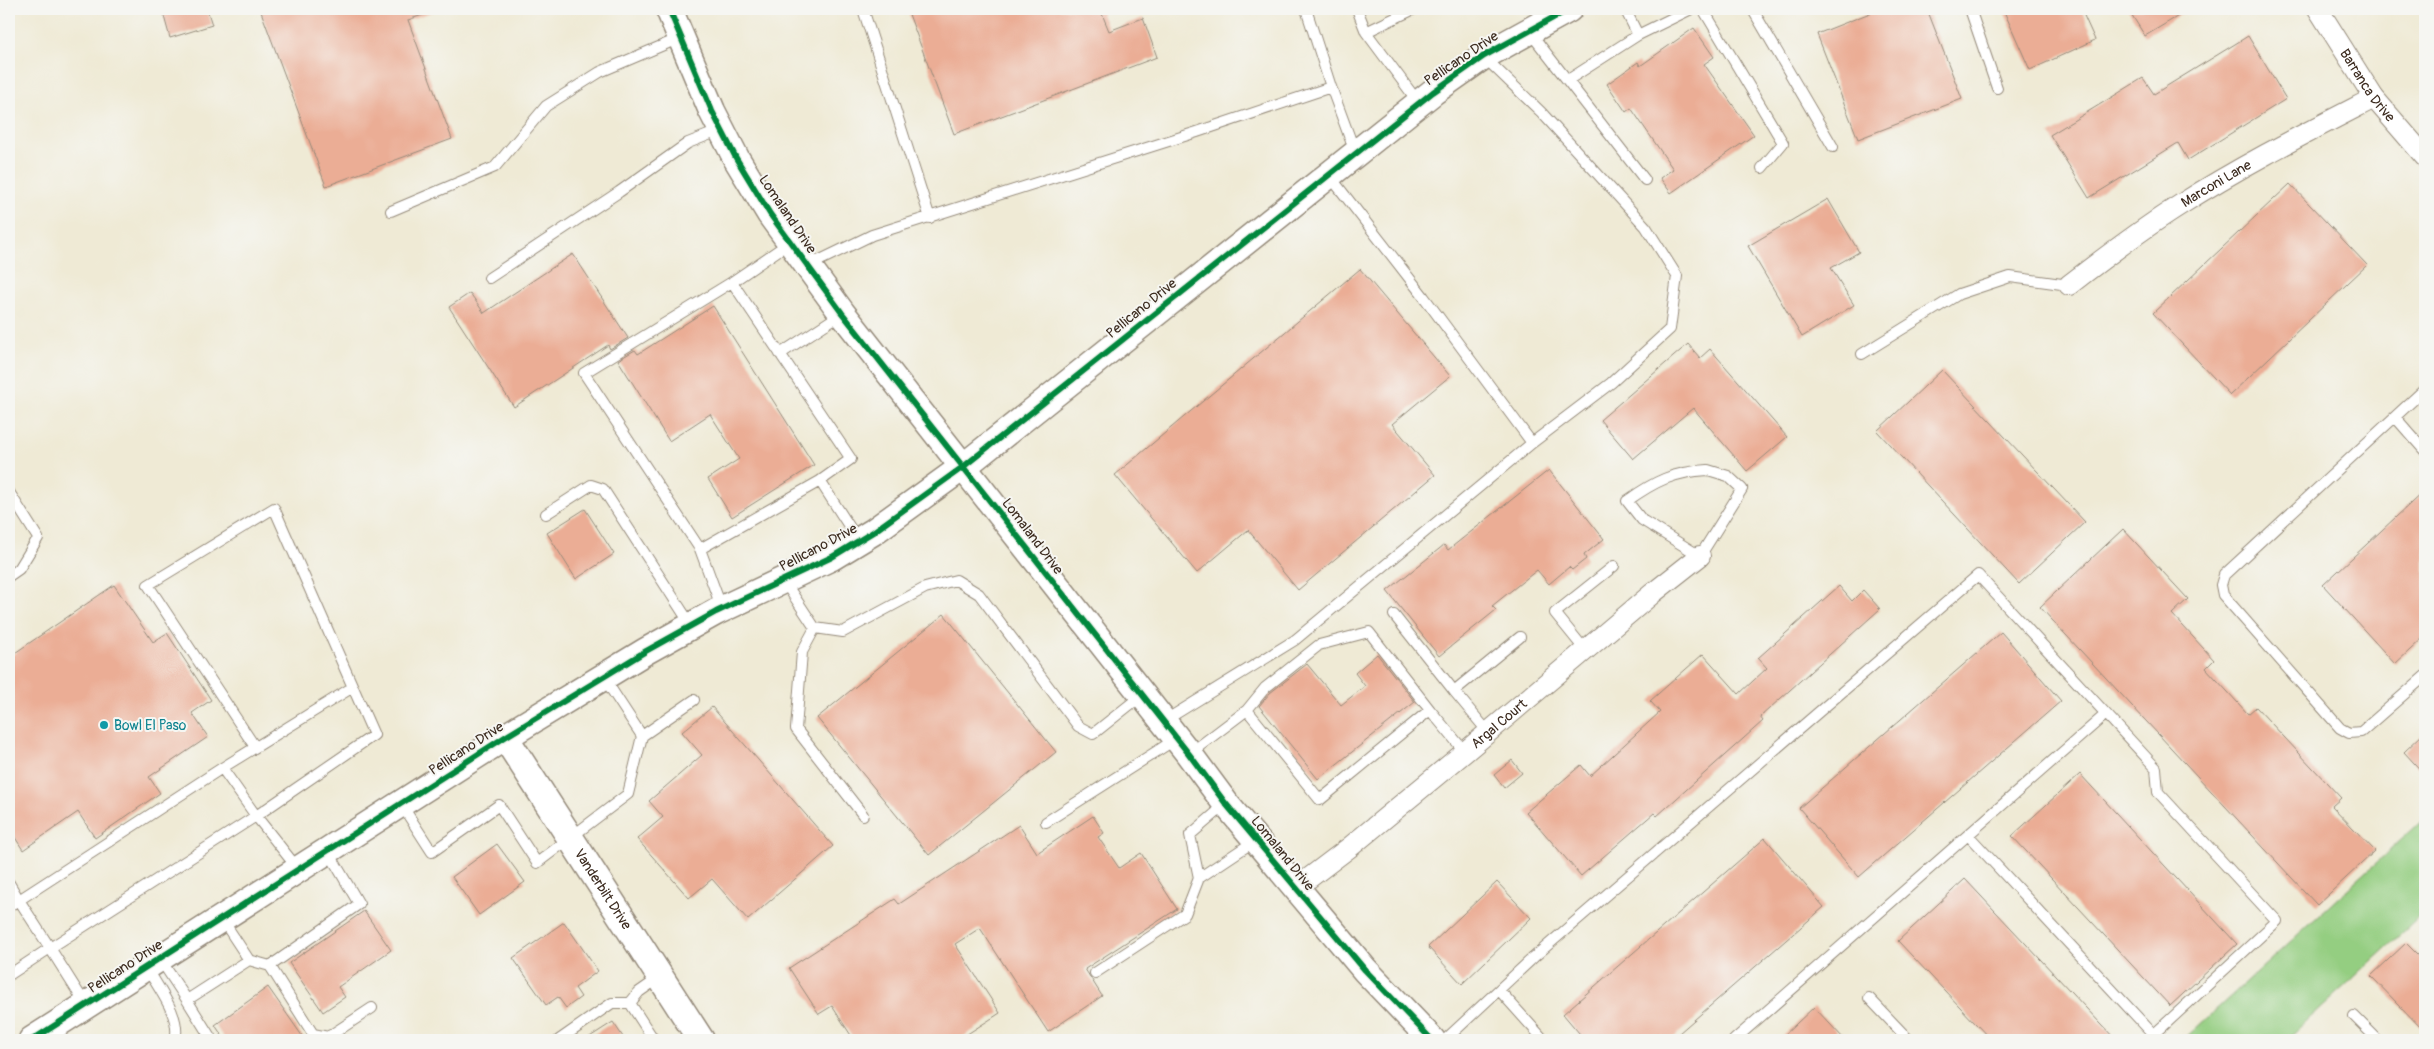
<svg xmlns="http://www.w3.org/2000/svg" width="2434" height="1049" viewBox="0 0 2434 1049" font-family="Pangolin,sans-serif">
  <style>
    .green { fill: #94ce81; stroke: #687c50 }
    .building { fill: #ebad95 }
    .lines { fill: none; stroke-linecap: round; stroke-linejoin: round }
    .service-casing { stroke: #958a7a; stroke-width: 12 }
    .minor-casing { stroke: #958a7a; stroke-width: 22 }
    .tertiary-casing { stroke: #958a7a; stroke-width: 29 }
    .service { stroke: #fff; stroke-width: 10 }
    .minor { stroke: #fff; stroke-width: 20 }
    .tertiary { stroke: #fff; stroke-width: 26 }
    .cycleway-casing { stroke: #f6f6f2; stroke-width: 9 }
    .cycleway { stroke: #00873e; stroke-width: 6 }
    .culture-dot { fill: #0f9aa8; stroke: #f6f6f2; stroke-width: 2 }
    .labels { text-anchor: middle; stroke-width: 4; stroke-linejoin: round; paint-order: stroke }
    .street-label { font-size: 14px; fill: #3b2a1e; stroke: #f6f6f2 }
    .culture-label { font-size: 14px; fill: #0d838f; stroke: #f6f6f2; text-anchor: start }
  </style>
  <rect width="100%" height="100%" fill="#f6f6f2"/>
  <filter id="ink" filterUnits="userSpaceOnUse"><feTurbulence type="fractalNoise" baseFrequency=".02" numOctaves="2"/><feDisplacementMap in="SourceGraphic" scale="10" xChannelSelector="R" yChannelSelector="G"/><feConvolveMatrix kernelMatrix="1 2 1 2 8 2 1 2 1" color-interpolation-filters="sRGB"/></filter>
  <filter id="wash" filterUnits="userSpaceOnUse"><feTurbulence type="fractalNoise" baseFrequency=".0096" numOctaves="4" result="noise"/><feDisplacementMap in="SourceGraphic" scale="20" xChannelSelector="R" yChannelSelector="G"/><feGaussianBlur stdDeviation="1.12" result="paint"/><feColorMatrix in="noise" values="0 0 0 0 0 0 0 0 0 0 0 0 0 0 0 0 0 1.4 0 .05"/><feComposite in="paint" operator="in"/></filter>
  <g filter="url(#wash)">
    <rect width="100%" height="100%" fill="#efead5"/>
    <path class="green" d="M2425 818V912L2286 1040H2183Z"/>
    <g id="blocks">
      <path class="building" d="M162 9H207L212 25 170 38Z
        M260 9H434V11L408 20 452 139 326 186Z
        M907 9H1100L1109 31 1143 18 1157 57 954 134Z
        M1880 9H1927L1962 99 1858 139 1817 34Z
        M2003 9H2081L2095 40 2030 70Z
        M2128 9H2190L2145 36Z
        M1694 28 1714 57 1704 64 1754 135 1671 193 1660 178 1673 169 1631 108 1626 112 1607 84 1638 62 1640 66Z
        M2248 36 2286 99 2188 160 2178 143 2089 198 2050 135 2143 78 2154 94Z
        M2290 184 2367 265 2230 395 2153 313Z
        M1828 199 1859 252 1831 268 1854 305 1802 337 1748 246Z
        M573 254 628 338 610 349 608 345 514 407 449 307 470 293 484 313Z
        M1360 269 1450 376 1392 424 1435 475 1298 590 1248 530 1197 573 1115 475Z
        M713 306 814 465 732 517 708 479 739 459 710 414 669 441 618 360 635 350 638 354Z
        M1688 344 1700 358 1710 349 1787 437 1747 471 1693 408 1633 459 1600 420Z
        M1942 370 2085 522 2019 584 1877 431Z
        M1549 470 1604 539 1584 555 1586 559 1572 570 1569 567 1549 584 1537 570 1492 606 1496 610 1439 656 1387 591 1444 545 1448 550Z
        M2425 490V636L2395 664 2323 585Z
        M585 509 614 554 576 579 547 533Z
        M2123 529 2188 599 2172 614 2214 660 2206 668 2248 714 2256 707 2341 798 2332 806 2375 851 2317 905 2040 607Z
        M114 585 153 642 167 633 211 700 192 713 208 737 149 777 160 793 95 838 78 812 23 850 9 828V657Z
        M1839 586 1852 601 1863 590 1880 609 1760 717 1763 721 1657 816 1654 813 1581 876 1526 812 1581 765 1590 776 1660 712 1650 701 1703 654 1739 694 1767 668 1758 658Z
        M944 614 1056 752 929 855 817 718Z
        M2001 632 2061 701 1859 877 1799 808Z
        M1377 654 1415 702 1318 779 1259 706 1270 693 1307 664 1341 705 1365 686 1355 673Z
        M712 707 833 846 748 920 712 879 689 898 637 839 663 817 649 801 702 755 682 732Z
        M2425 732V775L2404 752Z
        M1512 760 1522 773 1504 788 1494 775Z
        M2080 774 2237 944 2170 1006 2012 836Z
        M1093 816 1104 833 1098 837 1119 868 1141 853 1177 909 1085 969 1102 996 1048 1032 980 928 955 944 1000 1013 958 1040H854L832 1006 819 1014 789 968 895 899 899 904 1019 825 1037 853Z
        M1765 838 1824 907 1671 1040H1585L1563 1014Z
        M497 844 525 882 479 915 452 877Z
        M1965 879 2116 1040H1991L1898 941Z
        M1497 882 1531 918 1462 984 1428 947Z
        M364 911 391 950 338 987 345 997 323 1012 289 963Z
        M564 922 598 971 575 988 581 997 566 1008 558 997 546 1005 513 958Z
        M2406 943 2425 962V1032L2371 976Z
        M268 987 305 1040H225L215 1025Z
        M1814 1007 1845 1040H1779Z
        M613 1022 625 1040H585Z"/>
    </g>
  </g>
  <g filter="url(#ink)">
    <use href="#blocks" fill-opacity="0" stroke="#958a7a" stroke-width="1"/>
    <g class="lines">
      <defs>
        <path id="service" d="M863 9 930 218
          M1306 9 1331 87 1355 152
          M1357 9 1366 32 1418 102
          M1625 9 1638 35 1691 9
          M1703 9 1783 143 1762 168
          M1970 9 1997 88
          M1754 12 1833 147
          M1529 31 1645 180
          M1366 32 1414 9
          M1484 57 1541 112 1646 227 1677 276 1670 329 1611 383 1532 443
          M1568 80 1638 35
          M391 211 495 167 546 106 600 72 680 38
          M789 243 732 282 851 459 820 481
          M808 266 872 235 1197 132 1331 87
          M489 278 619 192 688 143 721 130
          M780 354 841 314
          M1862 354 1959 294 2010 277 2069 285
          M2425 389 2224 575 2221 585 2223 595 2340 728 2349 733 2361 732 2425 676
          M2395 417 2425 451
          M1708 470 1728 476 1742 489 1700 556 1642 520 1627 501C1655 481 1673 472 1708 470Z
          M9 492 38 538 19 569 9 576
          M546 514 591 485 603 489 691 625
          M700 549 584 373 732 282
          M784 581 815 628 843 632 925 588 956 580 979 594 1078 726 1093 734 1142 695
          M722 609 700 549 820 481 858 540
          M1394 615 1454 691 1520 637
          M815 628 802 652 796 729 863 815
          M1585 650 1555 613 1614 566
          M604 678 642 736
          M1454 691 1488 732
          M1247 710 1265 688 1319 645 1369 632 1430 710
          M1164 721 1295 640 1532 443 1424 297 1329 175
          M1189 754 1247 710 1320 800 1430 710 1465 752
          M222 768 353 687
          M401 804 432 852 499 805 537 863 628 794 642 736 694 700
          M1046 822 1176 739
          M1968 835 2154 1035
          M1199 878 1190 835 1225 805
          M9 883 19 900 222 768 256 816 374 735 274 508 148 585 255 747
          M9 906 19 900 50 948 9 975
          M222 919 249 960
          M160 959 187 1000 249 960 270 966 359 904 328 851
          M270 966 313 1034 328 1037 372 1008
          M147 968C158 988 182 1017 175 1040
          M1095 973 1185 914 1199 878 1256 840
          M1499 990 1544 1040
          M1869 998 1909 1040
          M187 1000 212 1040
          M630 1003 654 1040
          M630 1003 639 992 659 978
          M86 1005 50 948 256 816 298 869
          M2354 1016 2378 1040
          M559 1040 612 1003H630
          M1445 1040 1534 957 1978 575 2156 768 2158 792 2277 921 2148 1040
          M1734 1040 2106 714"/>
        <g id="minor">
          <path id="s1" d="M2318 9 2374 98 2425 157"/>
          <path id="s2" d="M2069 285C2105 257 2142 229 2180 205 2242 165 2308 132 2374 98"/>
          <path id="s3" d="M1296 888 1350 847 1465 752 1653 593 1700 556"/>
        </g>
        <g id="tertiary">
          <path d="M669 9 712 111 736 158 770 214 842 313 1189 754 1226 804 1365 970 1432 1040"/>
          <path id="s4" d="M505 737 701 1040"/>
          <path d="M32 1040 505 737 646 651 716 612 832 557 873 532 963 467 1433 92 1484 56 1569 9"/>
        </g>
      </defs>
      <use href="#service" class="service-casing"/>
      <use href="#minor" class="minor-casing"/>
      <use href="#tertiary" class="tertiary-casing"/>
      <use href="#service" class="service"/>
      <use href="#minor" class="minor"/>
      <use href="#tertiary" class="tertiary"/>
      <defs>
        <path id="cycleway" d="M669 9 712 111 736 158 770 214 842 313 1189 754 1226 804 1365 970 1432 1040
          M32 1040 505 737 646 651 716 612 832 557 873 532 963 467 1433 92 1484 56 1569 9"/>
      </defs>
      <use href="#cycleway" class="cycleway-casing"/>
      <use href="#cycleway" class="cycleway"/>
    </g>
  </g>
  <circle class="culture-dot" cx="104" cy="725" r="5"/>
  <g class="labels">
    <g class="street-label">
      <text transform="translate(1461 58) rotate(-34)" y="5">Pellicano Drive</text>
      <text dy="5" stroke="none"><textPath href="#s1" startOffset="91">Barranca Drive</textPath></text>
      <text dy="5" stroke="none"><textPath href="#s2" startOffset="179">Marconi Lane</textPath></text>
      <text transform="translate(788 214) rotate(56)" y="5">Lomaland Drive</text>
      <text transform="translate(1141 308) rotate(-39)" y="5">Pellicano Drive</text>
      <text transform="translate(1033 536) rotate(53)" y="5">Lomaland Drive</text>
      <text transform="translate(818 547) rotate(-28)" y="5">Pellicano Drive</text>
      <text dy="5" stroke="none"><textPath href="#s3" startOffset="261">Argal Court</textPath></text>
      <text transform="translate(466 748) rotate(-33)" y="5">Pellicano Drive</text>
      <text transform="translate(1283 853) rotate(51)" y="5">Lomaland Drive</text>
      <text dy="5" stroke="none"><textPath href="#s4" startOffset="181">Vanderbilt Drive</textPath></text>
      <text transform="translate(125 966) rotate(-33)" y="5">Pellicano Drive</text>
    </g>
    <g class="culture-label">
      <text x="114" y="730">Bowl El Paso</text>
    </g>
  </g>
  <rect width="2434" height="1049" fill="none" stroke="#f6f6f2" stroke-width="30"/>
</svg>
